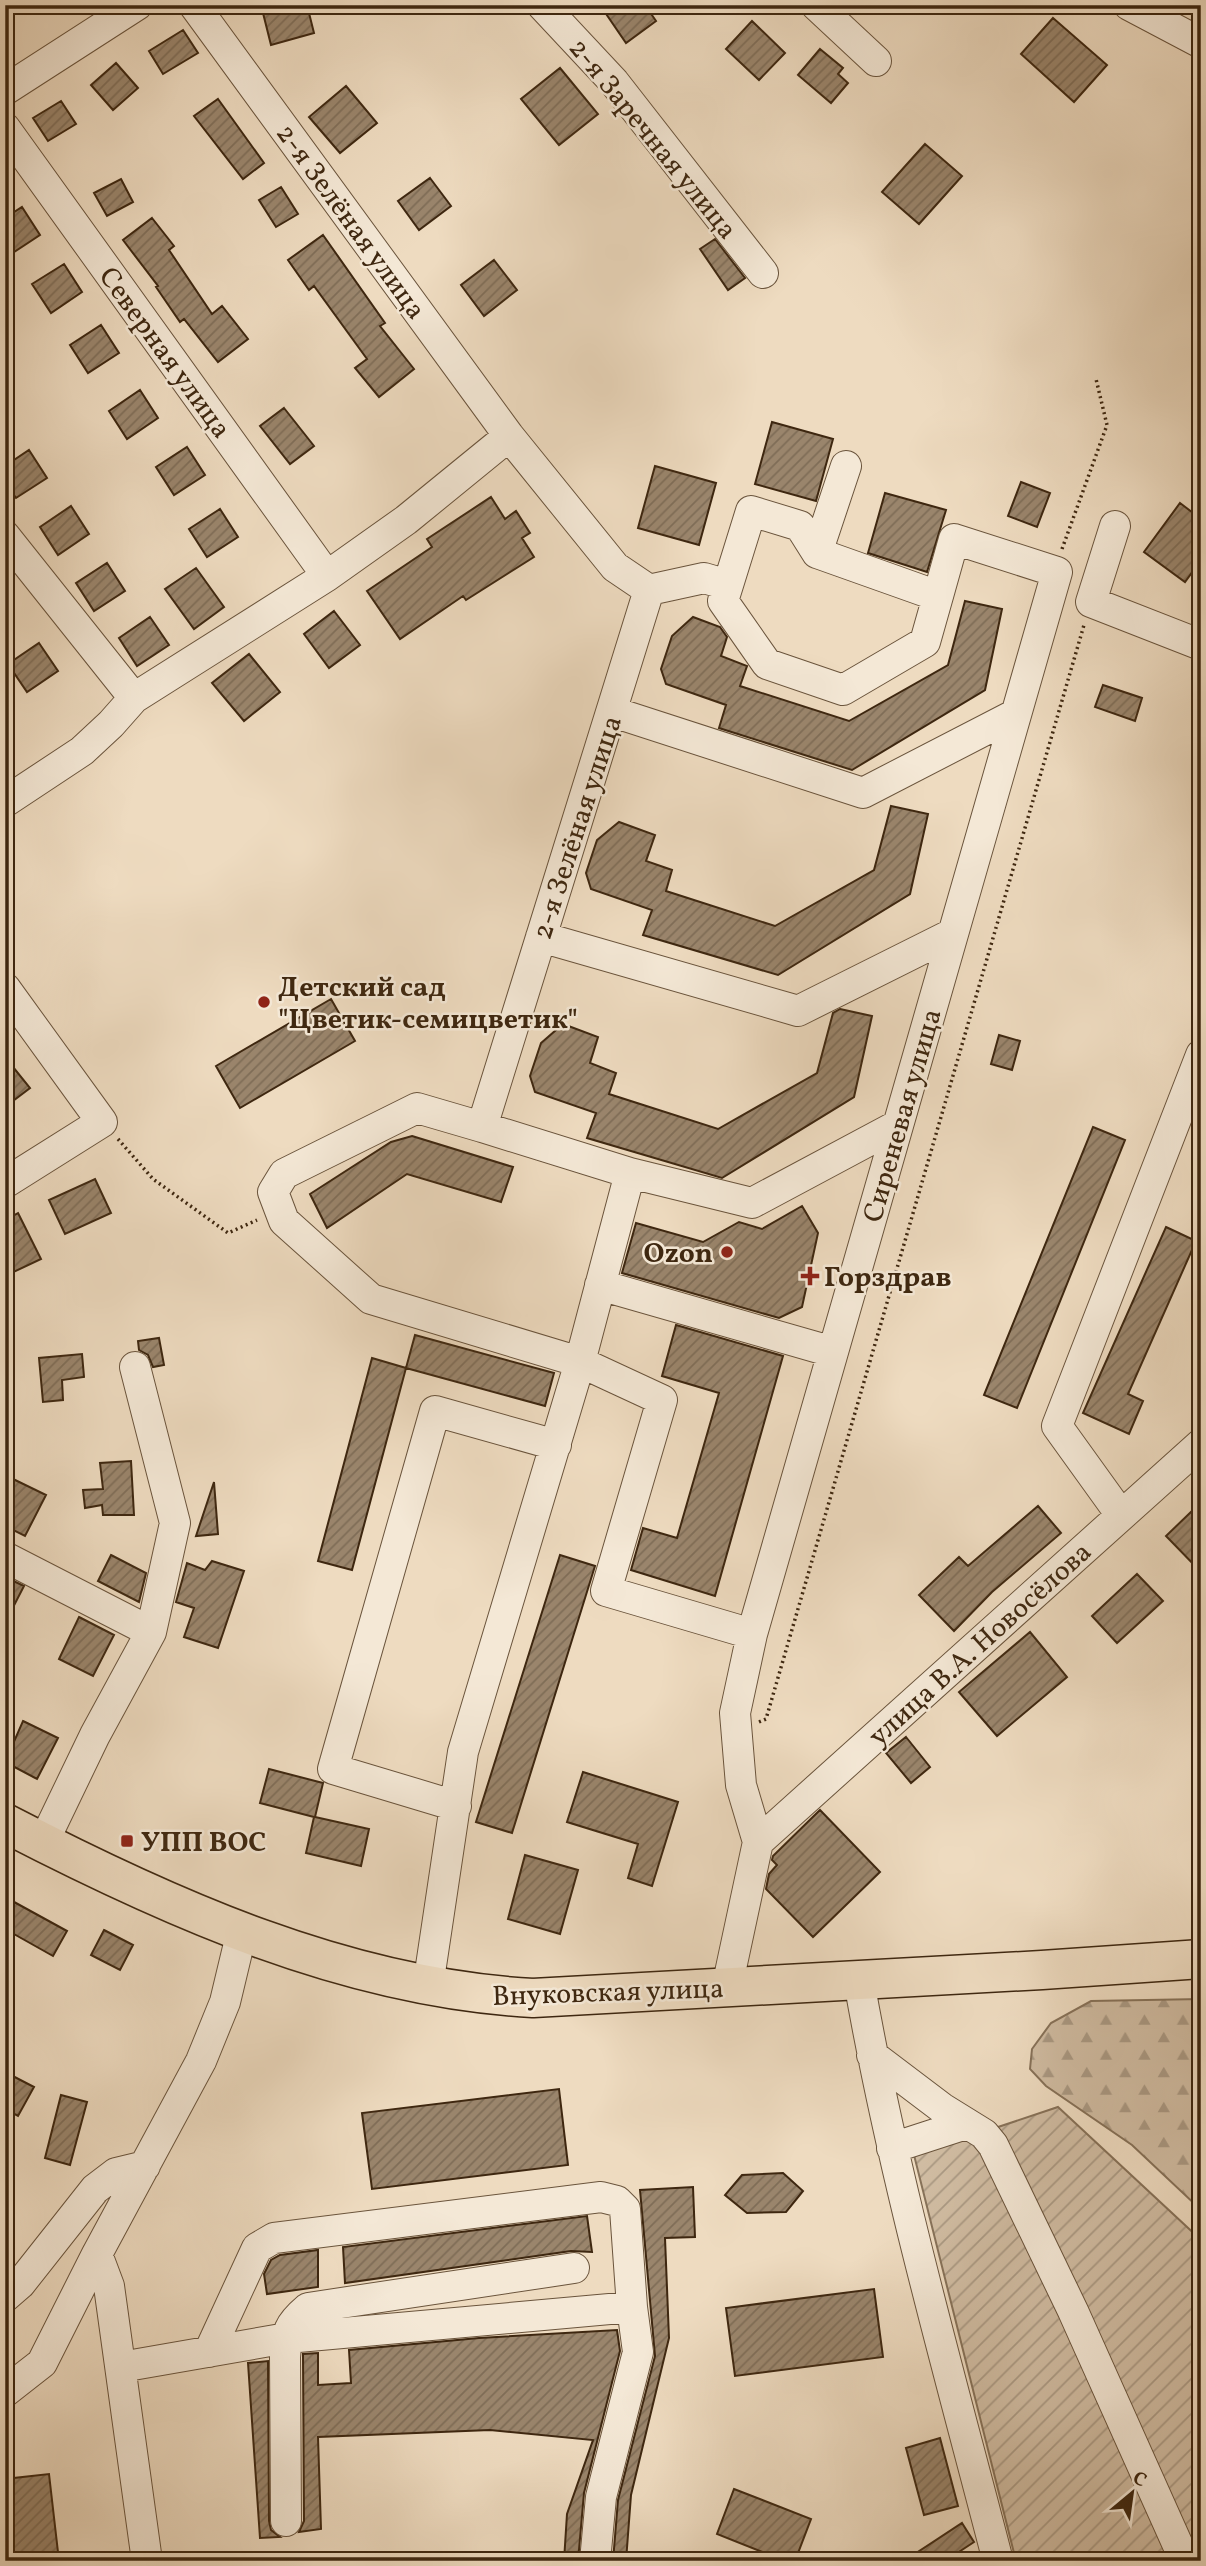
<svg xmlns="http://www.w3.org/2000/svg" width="1206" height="2566" viewBox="0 0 1206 2566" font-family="Vollkorn,serif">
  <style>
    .forest { fill: url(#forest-firs); stroke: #877259; stroke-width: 2 }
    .garden { fill: url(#garden-furrows); stroke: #877259; stroke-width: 2 }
    .building { fill: url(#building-hatch); stroke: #3e2710; stroke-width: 2 }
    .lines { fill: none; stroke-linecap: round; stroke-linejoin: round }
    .minor-casing { stroke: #6a543c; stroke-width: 32 }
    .major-casing { stroke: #3e2710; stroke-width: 41 }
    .path { stroke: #3e2710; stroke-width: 3.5; stroke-dasharray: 2 3.5; stroke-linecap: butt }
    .minor { stroke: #f4e8d6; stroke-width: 30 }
    .major { stroke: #eedbc0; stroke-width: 38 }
    .poi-dot { fill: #8f2418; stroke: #f4e8d6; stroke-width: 2.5 }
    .labels { text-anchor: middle; stroke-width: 5; stroke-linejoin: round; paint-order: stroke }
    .street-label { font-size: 28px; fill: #3e2710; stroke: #f4e8d6 }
    .poi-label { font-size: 28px; font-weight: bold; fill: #3e2710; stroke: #f4e8d6; text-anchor: start }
  </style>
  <defs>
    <pattern id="forest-firs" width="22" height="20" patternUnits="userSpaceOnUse" patternTransform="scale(1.75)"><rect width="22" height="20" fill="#d0bca2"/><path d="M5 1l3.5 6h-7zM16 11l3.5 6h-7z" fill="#aa9983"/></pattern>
    <pattern id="garden-furrows" width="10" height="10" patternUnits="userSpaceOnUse" patternTransform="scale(1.75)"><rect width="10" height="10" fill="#d0bca2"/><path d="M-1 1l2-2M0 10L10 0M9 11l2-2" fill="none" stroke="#aa9983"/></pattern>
    <pattern id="building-hatch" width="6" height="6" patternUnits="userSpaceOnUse" patternTransform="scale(1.75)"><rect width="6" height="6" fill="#9a856c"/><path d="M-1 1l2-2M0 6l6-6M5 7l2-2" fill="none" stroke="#7f6d57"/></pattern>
  </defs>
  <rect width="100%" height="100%" fill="#eedbc0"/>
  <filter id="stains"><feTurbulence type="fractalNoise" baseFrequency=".00286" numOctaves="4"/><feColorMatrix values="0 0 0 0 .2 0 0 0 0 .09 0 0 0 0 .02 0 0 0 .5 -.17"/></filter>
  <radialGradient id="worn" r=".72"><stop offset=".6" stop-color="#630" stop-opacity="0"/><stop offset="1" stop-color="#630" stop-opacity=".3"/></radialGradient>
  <path class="forest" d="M1201 1999V2210L1132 2145 1046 2086 1030 2069 1032 2049 1051 2023 1091 2001Z"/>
  <path class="garden" d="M1058 2107 1201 2240V2561H1016L914 2155Z"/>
  <path class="building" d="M261 5H307L314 33 271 45Z
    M600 5H645L656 21 626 43Z
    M1053 18 1107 65 1074 102 1021 54Z
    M752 21 785 53 759 80 726 49Z
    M183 30 198 53 163 74 149 51Z
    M820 49 843 68 838 74 848 83 831 103 798 75Z
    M116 63 138 88 113 110 91 85Z
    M560 68 598 114 559 145 521 99Z
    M346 86 377 123 340 153 309 117Z
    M218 99 264 163 243 179 194 116Z
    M61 101 76 124 48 141 33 118Z
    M925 144 962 176 919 224 882 192Z
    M430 178 451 206 419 230 398 201Z
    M121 179 133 202 107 216 94 193Z
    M281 187 298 214 276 227 259 200Z
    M22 207 40 235 5 258V218Z
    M152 218 174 246 169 250 212 314 222 306 248 339 218 362 184 319 180 322 156 287 158 286 123 240Z
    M323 235 385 323 380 326 414 369 379 397 355 368 367 359 314 286 309 290 288 260Z
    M715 239 745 278 728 290 700 249Z
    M494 260 517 290 484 316 461 285Z
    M64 264 82 292 51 313 32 284Z
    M101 325 119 353 88 373 70 345Z
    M140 390 158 418 127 439 109 411Z
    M284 408 314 446 290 464 260 426Z
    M772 422 833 439 816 501 755 484Z
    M187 447 205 475 174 495 156 467Z
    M29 450 47 478 16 498 5 482V466Z
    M655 466 716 483 699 545 638 528Z
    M1021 482 1050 493 1037 527 1008 516Z
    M885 493 946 510 927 572 868 553Z
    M491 497 505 519 516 511 530 533 522 538 534 557 466 600 463 596 400 639 367 591 432 547 427 539Z
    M1180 503 1201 519V560L1185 582 1144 552Z
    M71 506 89 534 58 555 40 527Z
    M220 509 238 537 207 557 189 529Z
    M107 563 125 591 94 611 76 583Z
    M196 568 224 607 194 629 165 589Z
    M965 601 1002 609 985 690 852 770 719 728 726 705 666 684 661 669 672 636 693 617 720 627 727 637 721 656 747 666 740 686 849 721 948 665Z
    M334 611 360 645 329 668 304 634Z
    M150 617 169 645 137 666 119 638Z
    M39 643 58 671 27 692 8 664Z
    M249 654 280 692 244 721 212 683Z
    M1103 685 1142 698 1135 721 1095 707Z
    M891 806 928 814 910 894 778 975 643 935 652 910 591 889 586 873 597 840 619 822 655 835 646 861 672 870 666 891 775 926 874 870Z
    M331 999 355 1041 240 1108 216 1066Z
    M840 1009 872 1016 854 1097 722 1178 587 1138 596 1113 535 1092 530 1076 541 1043 563 1024 598 1037 590 1063 616 1073 609 1094 718 1129 817 1073 833 1013Z
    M999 1035 1020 1041 1012 1070 991 1064Z
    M5 1057 30 1088 5 1107Z
    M1093 1127 1125 1140 1017 1408 984 1395Z
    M412 1136 513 1167 501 1202 407 1174 327 1228 310 1194 391 1142Z
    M95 1179 111 1213 65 1234 49 1200Z
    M802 1206 818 1233 802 1307 779 1318 622 1273 636 1223 703 1242 739 1222 762 1229Z
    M18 1213 41 1259 5 1276V1220Z
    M1166 1227 1196 1241 1128 1394 1143 1401 1129 1434 1083 1413Z
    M676 1325 783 1356 715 1596 631 1570 643 1528 677 1538 719 1393 662 1376Z
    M415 1335 554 1373 545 1406 406 1368Z
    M159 1338 164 1365 153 1367 148 1355 139 1350 138 1341Z
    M82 1354 84 1377 62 1380 63 1400 43 1402 39 1358Z
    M372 1358 406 1368 352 1570 318 1561Z
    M131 1461 134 1515H103L102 1505 85 1508 83 1490 103 1489 100 1463Z
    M11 1478 46 1495 25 1536 5 1526V1490Z
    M214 1482 218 1534 196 1536Z
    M1038 1506 1061 1533 992 1592 954 1631 919 1595 959 1557 968 1566Z
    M1192 1511 1201 1520V1572L1166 1536Z
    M111 1555 146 1573 139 1602 98 1581Z
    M560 1555 595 1566 512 1833 476 1822Z
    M212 1561 244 1571 218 1648 184 1637 194 1608 176 1602 187 1563 205 1570Z
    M1137 1574 1163 1601 1117 1643 1092 1616Z
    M5 1577 24 1586 5 1623Z
    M79 1617 114 1635 93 1676 59 1659Z
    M1030 1632 1067 1677 997 1736 959 1692Z
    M23 1721 58 1738 37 1779 5 1762Z
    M906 1737 930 1767 911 1783 886 1753Z
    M269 1769 323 1783 315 1817 369 1829 361 1866 306 1853 314 1817 260 1803Z
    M583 1772 678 1802 652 1886 628 1878 638 1844 567 1822Z
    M820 1810 880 1872 813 1937 766 1889 769 1874 777 1865 772 1860 773 1856Z
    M525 1855 578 1870 560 1934 508 1919Z
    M5 1897 67 1931 53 1956 5 1929Z
    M104 1930 133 1945 120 1970 91 1955Z
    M5 2072 34 2087 18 2116 5 2109Z
    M559 2089 568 2165 372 2189 362 2113Z
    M61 2095 87 2102 70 2165 45 2158Z
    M783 2173 803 2191 786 2212 747 2213 725 2195 742 2175Z
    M693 2187 695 2237 665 2238 669 2338 631 2495 626 2561H613L618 2500 655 2356 640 2190Z
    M587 2216 592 2252 571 2251 345 2283 343 2247Z
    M318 2250V2287L267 2294 264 2274 271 2260 280 2255Z
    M874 2289 883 2357 735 2376 726 2308Z
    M617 2330 620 2351 584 2493 578 2561H564L567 2514 593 2440 490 2430 318 2437 321 2529 299 2532 304 2521 303 2354 318 2353V2385L351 2383 349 2350 479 2338Z
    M268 2361 269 2521 271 2530 280 2537 260 2538 248 2363Z
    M940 2438 958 2506 924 2515 906 2448Z
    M49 2474 59 2561H5V2479Z
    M734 2489 811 2519 795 2561H785L717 2534Z
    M962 2523 974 2542 945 2561H904Z"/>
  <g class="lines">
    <defs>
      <path id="minor" d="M194 5 509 436 615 567 649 590 482 1127 630 1173 580 1362 463 1752 428 1986
        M542 5 614 82 763 273
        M816 5 876 61
        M1129 5 1201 43
        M5 90 137 5
        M5 128 327 576
        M1115 526 1091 602 1201 645
        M5 536 134 698
        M817 553 846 466
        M728 585 723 601 767 664 843 690 925 642 938 596
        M649 590 704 578 728 585 751 511 800 526 817 553 938 596 954 539 1057 572 752 1634 735 1713 741 1785 758 1842 727 1987
        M613 712 863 793 1014 715
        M5 802 82 751 111 724 134 698 327 576 406 520 509 436
        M541 937 798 1011 952 934
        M5 988 102 1122 5 1183
        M482 1127 417 1108 284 1174 273 1192 284 1221 371 1299 580 1362 662 1400 606 1591 752 1634
        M630 1173 752 1203 898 1125
        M600 1285 833 1352
        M1121 1515 1057 1426 1201 1055
        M5 1557 151 1632
        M456 1806 333 1769 435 1411 556 1445
        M758 1842 1201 1444
        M43 1843 95 1735 151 1632 175 1523 135 1367
        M859 1981C893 2176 948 2368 998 2561
        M872 2055 942 2108 984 2134 993 2145 1073 2311 1185 2561
        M892 2148 966 2124
        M97 2254 109 2286 147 2561
        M5 2297 20 2284 95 2189 116 2173 145 2166
        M209 2352 257 2248 274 2238 601 2197 617 2201 625 2209 632 2307 638 2352 601 2497 595 2561
        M121 2367 287 2338 632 2307
        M5 2392 42 2363 97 2254 201 2061 225 2002 242 1931
        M286 2521 285 2357C287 2331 288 2325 308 2308L574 2268"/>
      <path id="major" d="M5 1823C169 1908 347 1988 533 1998L1042 1970 1201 1959"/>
    </defs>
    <use href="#minor" class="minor-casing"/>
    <use href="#major" class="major-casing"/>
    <path class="path" d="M1062 549 1107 425 1096 379
      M118 1139 153 1179 228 1233 257 1220
      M759 1722 766 1719 1084 625"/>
    <use href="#minor" class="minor"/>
    <use href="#major" class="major"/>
  </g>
  <g class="poi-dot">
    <circle cx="264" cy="1002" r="7"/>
    <circle cx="727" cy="1252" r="7"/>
    <path d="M806.5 1265.5h7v7h7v7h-7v7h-7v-7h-7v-7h7z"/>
    <rect x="120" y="1834" width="14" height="14" rx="3.5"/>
  </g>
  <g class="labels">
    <g class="street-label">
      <text transform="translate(654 138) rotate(51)" y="10">2-я Заречная улица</text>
      <text transform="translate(352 221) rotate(54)" y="10">2-я Зелёная улица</text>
      <text transform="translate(166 352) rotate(54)" y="10">Северная улица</text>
      <text transform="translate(576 827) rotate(-72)" y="10">2-я Зелёная улица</text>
      <text transform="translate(901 1115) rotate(-74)" y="10">Сиреневая улица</text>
      <text transform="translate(979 1643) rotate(-42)" y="10">улица В.А. Новосёлова</text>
      <text transform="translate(608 1991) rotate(-2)" y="10">Внуковская улица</text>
    </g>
    <g class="poi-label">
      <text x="278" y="996">Детский сад<tspan x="278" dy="32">"Цветик-семицветик"</tspan></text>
      <text x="713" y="1262" text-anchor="end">Ozon</text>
      <text x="824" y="1286">Горздрав</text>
      <text x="141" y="1851">УПП ВОС</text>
    </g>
  </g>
  <rect width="1206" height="2566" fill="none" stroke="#eedbc0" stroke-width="28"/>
  <rect x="7" y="7" width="1192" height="2552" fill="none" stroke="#3e2710" stroke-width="3.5"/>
  <rect x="14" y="14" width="1178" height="2538" fill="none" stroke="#3e2710" stroke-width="2"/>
  <g transform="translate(1132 2493) rotate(29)" stroke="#f4e8d6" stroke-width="5" paint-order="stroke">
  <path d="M0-5L12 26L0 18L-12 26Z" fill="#3e2710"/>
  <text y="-10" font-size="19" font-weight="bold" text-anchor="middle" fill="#3e2710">С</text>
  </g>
  <rect width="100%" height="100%" filter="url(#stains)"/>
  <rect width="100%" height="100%" fill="url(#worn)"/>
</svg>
